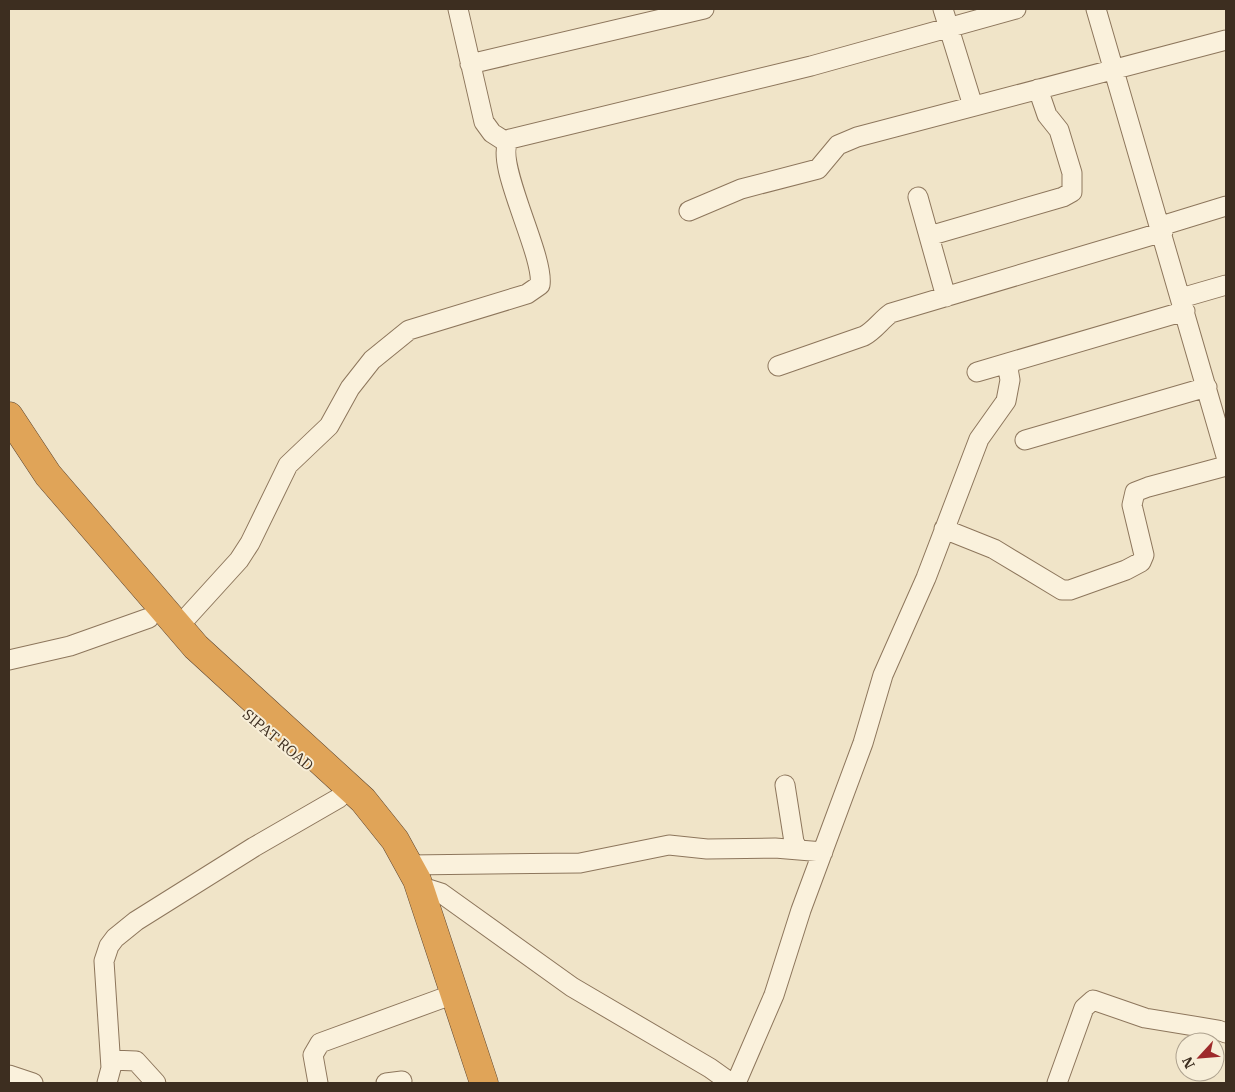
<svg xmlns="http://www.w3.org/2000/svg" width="1235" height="1092" viewBox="0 0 1235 1092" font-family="'IBM Plex Serif',serif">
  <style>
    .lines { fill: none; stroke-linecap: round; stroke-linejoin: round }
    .minor-casing { stroke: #8d765c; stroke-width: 21 }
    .highway-casing { stroke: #5b4430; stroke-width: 29 }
    .minor { stroke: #faf1dc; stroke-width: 19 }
    .highway { stroke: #e0a458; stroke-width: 28 }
    .labels { text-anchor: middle; stroke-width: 4; stroke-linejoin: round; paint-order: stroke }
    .street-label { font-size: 15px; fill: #3d2e20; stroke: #f7eed8 }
  </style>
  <rect width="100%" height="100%" fill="#f0e4c8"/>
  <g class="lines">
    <defs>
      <path id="minor" d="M458 9 484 122 492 133 506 142
        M943 9 973 106
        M1096 9 1226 456
        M470 64 704 9
        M918 197 946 297
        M689 211 741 189 818 169 838 145 857 137 1226 40
        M1161 226 1226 206
        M929 236 1063 197 1072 192V173L1059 130 1047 115 1038 89
        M1181 298 1226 285
        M778 366 864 336C875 330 881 320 891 313L1163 232
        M977 372 1185 311
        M1025 440 1207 387
        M944 529 994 549 1062 590H1070L1126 570 1141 562 1144 555 1132 505 1135 492 1148 487 1226 466
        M179 626 239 560 250 543 288 465 329 426 350 388 372 360 409 330 527 294 540 285C545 255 491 158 510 139L811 66 1016 9
        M9 660 70 646 149 618
        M785 785 794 842 798 849
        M409 865 580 863 669 845 707 849 775 848 823 852
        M419 886 441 893 572 987 710 1068 731 1083
        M111 1060 136 1061 156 1083
        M9 1075 33 1083
        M107 1083 111 1068 104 961 109 946 115 938 136 921 254 847 339 798
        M318 1083 313 1055 320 1043 443 998
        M386 1083 402 1081
        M736 1083 774 995 801 910 863 743 883 675 926 578 979 439 1006 401 1010 380 1007 363
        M1057 1083 1084 1008 1093 1000 1145 1018 1218 1030 1226 1033"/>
      <path id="highway" d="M9 416 48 475 196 647 363 800 395 840 417 880 484 1083"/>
    </defs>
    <use href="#minor" class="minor-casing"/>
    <use href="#highway" class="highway-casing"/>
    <use href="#minor" class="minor"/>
    <use href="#highway" class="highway"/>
  </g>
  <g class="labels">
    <g class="street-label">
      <text transform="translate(278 740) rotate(40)" y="5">SIPAT ROAD</text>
    </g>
  </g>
  <rect width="1235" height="1092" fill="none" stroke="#3d2e20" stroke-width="20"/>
  <g transform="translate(1200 1057) rotate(244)"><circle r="24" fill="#f7eed8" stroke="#ada18e"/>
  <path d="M0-4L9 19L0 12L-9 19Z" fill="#9e2a2b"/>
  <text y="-8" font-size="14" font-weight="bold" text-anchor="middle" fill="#3d2e20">N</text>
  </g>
</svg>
